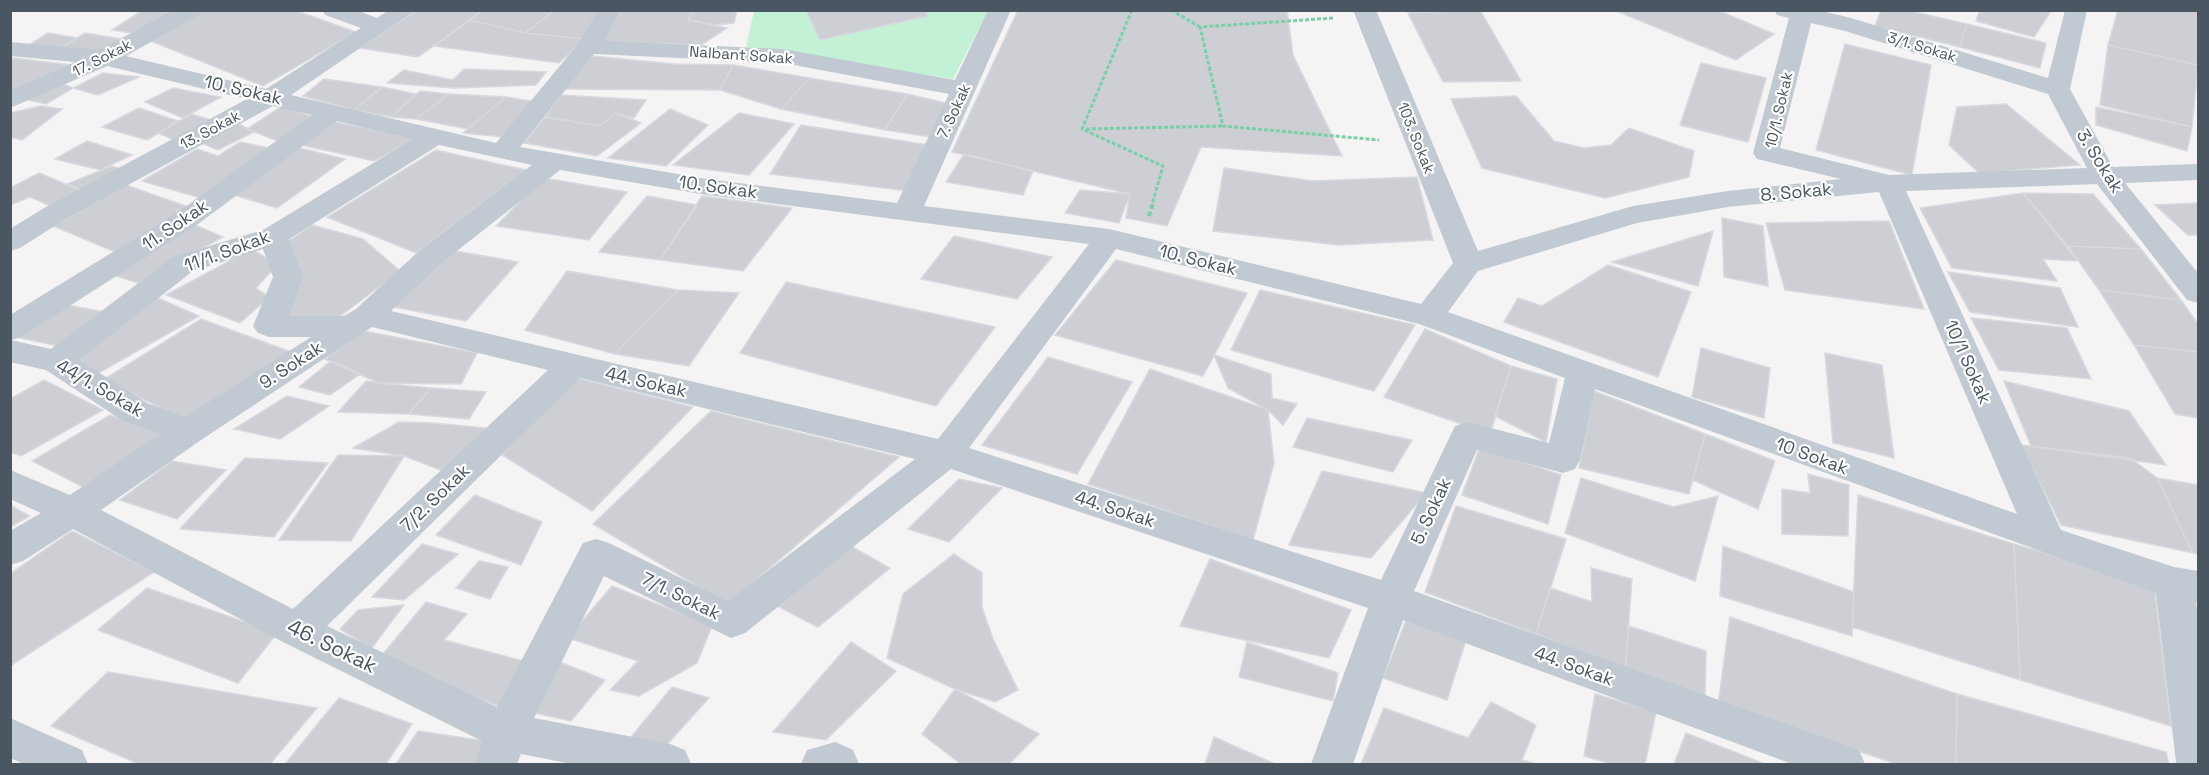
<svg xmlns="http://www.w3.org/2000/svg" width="2209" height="775" viewBox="0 0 2209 775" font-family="'Space Grotesk',sans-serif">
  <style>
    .green { fill: #c3f1d5 }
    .building { fill: #cdcfd5; stroke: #d7d9de; stroke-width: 1.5 }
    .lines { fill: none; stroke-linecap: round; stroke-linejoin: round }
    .path-far1 { stroke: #7ad0a6; stroke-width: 3; stroke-dasharray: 4 2; stroke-linecap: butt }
    .path { stroke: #7ad0a6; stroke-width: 4; stroke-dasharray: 4.5 3; stroke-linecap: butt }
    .minor { fill: #c1cad2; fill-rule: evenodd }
    .labels { text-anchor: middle; stroke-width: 4.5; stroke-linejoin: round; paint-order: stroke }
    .far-street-label { font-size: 15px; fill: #4a5661; stroke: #fff }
    .street-label { font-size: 18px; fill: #4a5661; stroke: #fff }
    .near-street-label { font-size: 21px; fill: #4a5661; stroke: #fff }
  </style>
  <rect width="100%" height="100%" fill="#f5f3f3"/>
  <path class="green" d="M754 11H988L953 79 746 47Z"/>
  <path class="building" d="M143 10 174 13 139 34 112 30Z
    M204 10H294L356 32 263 86 151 41Z
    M417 10H483L418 57 360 48Z
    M483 10H555L525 33 470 20Z
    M555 10H601L585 39 525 33Z
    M621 10H693L688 20 727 28 701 45 602 42Z
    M693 10H737L734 23 716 25 688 20Z
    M924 10 928 16 820 40 806 11Z
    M1018 10H1287L1293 55 1342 156 1201 147 1167 226 1126 218 1130 194 952 152Z
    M1480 10 1521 81 1443 82 1408 13Z
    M1614 10H1717L1774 34 1736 60Z
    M1881 10H1906L1967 24 1960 47 1875 26Z
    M1980 10H2041L2050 13 2034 37 1976 21Z
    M2118 10H2198V65L2108 45Z
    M470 20 525 33 585 39 559 63 434 46Z
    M1967 24 2046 43 2040 68 1960 47Z
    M48 33 78 38 59 49 26 47Z
    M85 33 121 39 99 54 59 49Z
    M1845 44 1931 65 1912 175 1816 150Z
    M2108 45 2198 65 2192 127 2100 105Z
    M592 56 674 64 733 65 720 90 565 89Z
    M13 58 71 65 10 97V59Z
    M1701 63 1766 78 1748 142 1680 125Z
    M733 65 810 78 781 109 720 90Z
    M464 69 546 72 536 85 454 88 387 83 404 70 453 80Z
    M103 73 139 77 98 95 73 88Z
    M810 78 907 94 885 130 781 109Z
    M324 79 382 87 354 110 303 96Z
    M59 82 73 88 46 104 24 99Z
    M382 87 416 94 391 117 354 110Z
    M173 88 221 97 183 118 145 102Z
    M420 91 449 94 416 119 391 117Z
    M449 94 506 97 468 129 416 119Z
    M907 94 946 103 931 137 885 130Z
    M561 95 646 100 634 118 616 113 600 126 545 117Z
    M1516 96 1554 141 1584 148 1611 145 1629 128 1694 151 1689 177 1605 198 1482 168 1451 99Z
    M506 97 536 102 502 137 463 133Z
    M2006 104 2080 165 1979 173 1949 145 1957 107Z
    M40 106 62 109 22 140 10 137V113Z
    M282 106 313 117 282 143 247 129Z
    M2096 107 2192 127 2187 151 2096 125Z
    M139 108 178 121 147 140 102 127Z
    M670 109 708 125 666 166 608 158Z
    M616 113 641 123 597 156 524 143 545 117 600 126Z
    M739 113 794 124 749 175 673 165Z
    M191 114 211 120 176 141 158 133Z
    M330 121 417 138 374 161 302 145Z
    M235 122 254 132 218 150 199 142Z
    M801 125 929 145 908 191 770 174Z
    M87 141 132 155 100 170 55 159Z
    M240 142 274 149 204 199 142 181 197 149 218 156Z
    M300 148 345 159 277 208 231 194Z
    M436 150 526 170 416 253 327 217Z
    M964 154 1033 171 1023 195 946 182Z
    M112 166 126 171 85 192 67 184Z
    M1224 168 1312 181 1417 177 1433 240 1339 245 1213 231Z
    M39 173 85 192 55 208 30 197 10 205V188Z
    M543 178 627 192 589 240 496 226Z
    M126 185 188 207 115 252 53 226Z
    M1080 190 1130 194 1119 223 1065 213Z
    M2023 193 2093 194 2141 249 2068 246Z
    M2023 193 2078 261 2043 259 2057 281 1952 268 1920 208Z
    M647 196 697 205 660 260 599 252Z
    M702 196 792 208 743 271 660 260Z
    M2198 203V235H2188L2155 205Z
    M1722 218 1763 226 1768 286 1724 277Z
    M1889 221 1924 309 1785 290 1766 223Z
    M193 224 223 237 138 283 110 274Z
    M312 225 363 239 400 271 331 323 287 317 283 245Z
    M1713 231 1698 286 1612 262Z
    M954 236 1052 257 1017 299 921 279Z
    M2068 246 2141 249 2181 300 2099 290Z
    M252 249 277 265 256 288 269 297 240 323 166 295Z
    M450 250 518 262 466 321 394 307Z
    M1116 260 1247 293 1203 376 1055 335Z
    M1608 265 1691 292 1658 377 1504 322 1518 298 1542 306Z
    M567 271 678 290 615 354 525 330Z
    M1948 272 2060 288 2078 327 1970 312Z
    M786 282 995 327 936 406 740 353Z
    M678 290 739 293 689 366 615 354Z
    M1260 290 1415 325 1374 391 1231 350Z
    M2099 290 2181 300 2198 324V352L2134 345Z
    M158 298 199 316 97 374 75 361Z
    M66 305 110 313 58 346 16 337Z
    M1971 318 2067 328 2091 379 1999 370Z
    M201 319 294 353 190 422 103 380Z
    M1425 329 1511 366 1490 434 1384 397Z
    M364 331 477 353 461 384 379 383 325 359Z
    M2134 345 2198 352V418L2175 414Z
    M1701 348 1770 368 1764 418 1692 397Z
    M1825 353 1882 365 1894 458 1833 443Z
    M1214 355 1271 374 1272 398 1297 404 1283 425 1268 410 1228 388Z
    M1048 357 1132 382 1077 474 982 445Z
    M331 361 360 374 330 395 299 387Z
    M1511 366 1557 379 1546 442 1495 416Z
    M1150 369 1268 410 1274 463 1253 540 1088 484Z
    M573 377 693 407 592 511 502 455Z
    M44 380 103 410 21 456 10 452V399Z
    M366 381 379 383 431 388 409 414 338 412Z
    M2004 381 2129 411 2166 465 2031 446Z
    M431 388 486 392 469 419 409 414Z
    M1594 391 1705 434 1689 494 1579 468Z
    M287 396 329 406 280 439 234 429Z
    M711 411 899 457 728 604 593 524Z
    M110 415 167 435 87 489 32 461Z
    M1307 418 1412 440 1393 472 1293 447Z
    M399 422 433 423 496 429 451 474 404 456 353 448Z
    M1705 434 1775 461 1758 509 1693 480Z
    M2021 445 2130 458 2157 478 2193 553 2061 525Z
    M1480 447 1561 475 1548 524 1462 495Z
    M338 455 404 456 351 541 279 540Z
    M245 458 328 463 274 537 180 529Z
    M172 461 226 470 177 519 120 500Z
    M1322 471 1426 493 1371 558 1289 545Z
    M1808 474 1849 485 1848 536 1782 534V489L1810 493Z
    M1581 478 1673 507 1718 496 1695 581 1565 533Z
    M2157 478 2198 485V554L2193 553Z
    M959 479 1002 488 949 542 908 529Z
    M475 495 542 522 521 565 436 535Z
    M1858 495 2014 544 2020 680 1852 627Z
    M10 505 30 516 10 527Z
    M1456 506 1566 539 1536 634 1425 592Z
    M72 531 154 572 10 666V574Z
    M422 544 458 554 404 600 372 597Z
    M847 544 890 568 818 627 779 607Z
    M2014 544 2154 584 2171 726 2020 680Z
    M1723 546 1854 592 1852 636 1720 596Z
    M954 554 982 573V607L993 639 1018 690 995 702 955 689 887 658 903 594Z
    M1210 559 1351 610 1329 658 1180 626Z
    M479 561 508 567 490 599 456 588Z
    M1591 568 1632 579 1625 670 1536 634 1550 588 1592 602Z
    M612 586 712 626 697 663 639 696 610 690 638 661 568 638Z
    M147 588 277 633 238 683 98 630Z
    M426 602 467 614 444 640 523 661 499 706 378 660Z
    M404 605 371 649 340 629 358 610Z
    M1730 617 1957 694 1956 764H1897L1718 705Z
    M1407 618 1466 640 1447 700 1383 678Z
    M1629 626 1706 651 1705 699 1625 670Z
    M851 642 896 671 826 740 773 732Z
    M1247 642 1338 673 1333 701 1239 677Z
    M552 659 605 680 571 721 525 711Z
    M108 672 317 708 270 764H139L51 726Z
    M672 687 709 698 663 749 627 742Z
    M955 689 1039 734 1009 764H961L922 734Z
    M1595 694 1656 712 1645 764H1612L1584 756Z
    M1957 694 2166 752 2169 764H1956Z
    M339 698 412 724 386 764H285Z
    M1491 702 1536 725 1522 760 1537 764H1361L1384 708 1468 738Z
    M418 731 486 741 476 764H396Z
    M1686 733 1765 764H1674Z
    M1214 737 1275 764H1205Z"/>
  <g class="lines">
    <path class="path-far1" d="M1132 10 1082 129 1163 166 1152 205
      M1171 10 1200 27
      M1333 18 1200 27 1223 126 1379 140
      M1086 129 1223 126"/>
    <path class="path" d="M1149 216 1153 203"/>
    <path class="minor" d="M173 10H202L199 15 126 56 266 89 361 28 325 15 322 10H356L377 18 389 10H416L291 95 496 143 578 44 598 10H621L604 41 783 49 955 80 988 10H1011L924 206 1109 229 1421 304 1453 263 1353 10H1376L1478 251 1633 206 1728 191 1841 179 1757 159 1753 153 1789 18 1777 15 1774 10H1818L1851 18 2048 78 2065 10H2087L2070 89 2113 167 2198 164V180L2125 183 2198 273V303L2187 300 2097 184 1906 191 2061 530 2174 567 2198 571V603L2196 602 2198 619V764H2178L2176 762 2156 593 1595 389 1580 460 1575 469 1563 473 1477 450 1414 591 1859 750 1865 764H1792L1403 620 1353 764H1311L1368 608 951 469 745 633 731 638 604 576 534 718 670 744 685 750 691 764H572L521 754 517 764H475L482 741 283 642 73 529 23 561 10 565V531L41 513 10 499V470L70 495 160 434 123 421 46 370 10 362V315L178 212 312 115 273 106 64 220 20 248 10 251V229L44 208 247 99 107 66 10 108V91L75 62 10 56V42L100 50ZM1811 23 1845 31 2048 94 2087 168 1889 175 1780 148ZM594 54 783 63 949 94 897 203 707 179 520 147ZM337 121 413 139 263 230 173 257 51 349 11 340 21 337 198 224ZM439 145 532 165 419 251 356 309 344 316H289L303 277 289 239ZM560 170 707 195 1089 244 938 439 391 311 439 265ZM1879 192 2017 514 1448 312 1478 271 1637 223 1728 207ZM263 249 273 277 253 326 258 333 269 337H311L185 417 147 403 79 360 193 271ZM1116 249 1419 324 1565 378 1549 443 1467 422 1455 426 1381 580 969 448ZM372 327 548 370 293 609 101 510 201 440ZM580 378 915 459 728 601 609 543 596 539 583 543 497 707 327 626Z
      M10 718 82 750 88 764H24L10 758Z
      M835 742 853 750 859 764H801L807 750Z"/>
  </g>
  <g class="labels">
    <g class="far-street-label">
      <text transform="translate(1922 47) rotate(17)" y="5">3/1. Sokak</text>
      <text transform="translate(741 55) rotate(4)" y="5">Nalbant Sokak</text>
      <text transform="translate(102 58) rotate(-27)" y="5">17. Sokak</text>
      <text transform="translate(1779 110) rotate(-77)" y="5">10/1. Sokak</text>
      <text transform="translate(954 111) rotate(-65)" y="5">7. Sokak</text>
      <text transform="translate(210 130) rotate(-28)" y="5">13. Sokak</text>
      <text transform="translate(1416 138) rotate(68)" y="5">103. Sokak</text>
    </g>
    <g class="street-label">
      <text transform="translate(243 90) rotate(13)" y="6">10. Sokak</text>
      <text transform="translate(2100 161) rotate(58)" y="6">3. Sokak</text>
      <text transform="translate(718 187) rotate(8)" y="6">10. Sokak</text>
      <text transform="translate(1796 192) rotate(-5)" y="6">8. Sokak</text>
      <text transform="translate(175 225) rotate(-34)" y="6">11. Sokak</text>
      <text transform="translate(227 251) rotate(-20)" y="6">11/1. Sokak</text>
      <text transform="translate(1198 260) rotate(14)" y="6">10. Sokak</text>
      <text transform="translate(1968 362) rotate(66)" y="6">10/1 Sokak</text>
      <text transform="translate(291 365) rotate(-33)" y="6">9. Sokak</text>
      <text transform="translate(646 382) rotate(13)" y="6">44. Sokak</text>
      <text transform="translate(100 388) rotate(30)" y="6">44/1. Sokak</text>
      <text transform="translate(1812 456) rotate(20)" y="6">10 Sokak</text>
      <text transform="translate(435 498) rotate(-44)" y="6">7/2. Sokak</text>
      <text transform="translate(1115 509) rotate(18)" y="6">44. Sokak</text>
      <text transform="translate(1431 511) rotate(-65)" y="6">5. Sokak</text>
      <text transform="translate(681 596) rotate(26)" y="6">7/1. Sokak</text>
      <text transform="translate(1574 666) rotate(20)" y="6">44. Sokak</text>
    </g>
    <g class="near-street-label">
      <text transform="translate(332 646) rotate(26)" y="7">46. Sokak</text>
    </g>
  </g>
  <rect width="2209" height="775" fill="none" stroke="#4a5661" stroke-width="24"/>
</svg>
